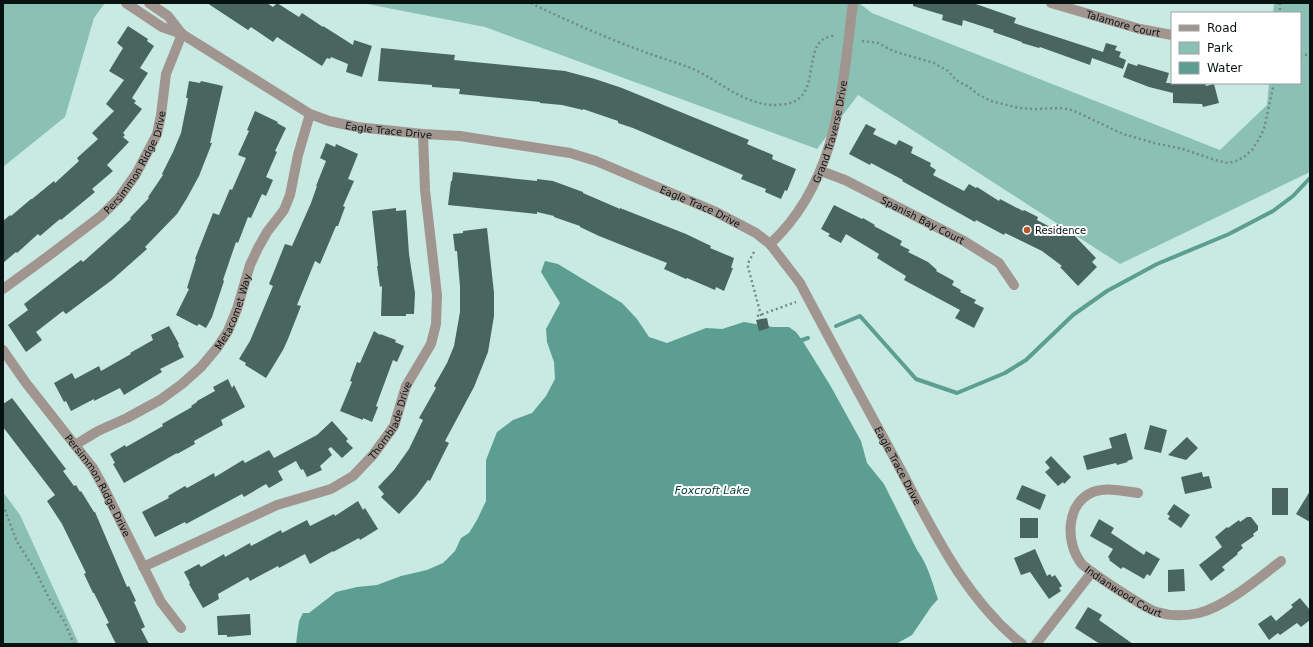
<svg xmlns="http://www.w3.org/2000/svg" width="1313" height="647" viewBox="0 0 1313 647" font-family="'DejaVu Sans',sans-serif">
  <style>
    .green { fill: #8bc0b5 }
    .water { fill: #5c9e92 }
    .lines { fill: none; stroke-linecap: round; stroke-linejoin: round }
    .stream { stroke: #5c9e92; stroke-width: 4 }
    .building { fill: #49655f }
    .path { stroke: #728a85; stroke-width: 2.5; stroke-dasharray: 2 3; stroke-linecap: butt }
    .street { stroke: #a19590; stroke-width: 10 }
    .poi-dot { fill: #ba5428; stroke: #fff; stroke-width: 1.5 }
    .labels { text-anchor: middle; stroke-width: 4; stroke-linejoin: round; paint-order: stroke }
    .street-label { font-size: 10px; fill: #071311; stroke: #fff }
    .poi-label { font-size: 10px; fill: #071311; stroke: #fff; text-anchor: start }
    .water-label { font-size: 11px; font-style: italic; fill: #004037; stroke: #fff }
  </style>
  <rect width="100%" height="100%" fill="#c9eae2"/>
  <path class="green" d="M3 3H105L94 18 65 117 3 167Z
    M362 3H859L872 13 1220 150 1267 105 1269 83H1300V13H1273L1274 3H1310V172L1120 264 858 95 817 149 485 27Z
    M3 492 20 515 79 644H3Z"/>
  <path class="water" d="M545 261 558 264 622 303 637 319 649 337 667 343 706 328 722 329 744 322 773 327H789L796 332 802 340 830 385 861 441 867 463 884 484 917 550C928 565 932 582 938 599L931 607 912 635 896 644H296L299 621 303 613H309L336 592 357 587 377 585 401 576 427 570 443 563 455 551 461 538 469 533 477 520 486 501V460L497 432 513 420 532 413 546 396 555 379 554 362 547 342 546 329 560 303 541 272Z"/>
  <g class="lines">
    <path class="stream" d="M836 326 860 316 916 379 957 393 1005 373 1026 360 1073 315 1107 291 1157 264 1229 234 1273 211 1293 196 1310 178
      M802 340 808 338"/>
  </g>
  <path class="building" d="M207 3H267L273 7 277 3 299 17 302 13 323 27V26L353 45 354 40 372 46 362 77 346 72 348 64 331 57 330 59 327 58 322 66 277 37 273 42 251 27 248 30Z
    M913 3H973L1016 18 1014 23 1103 52 1106 43 1117 46 1115 50 1121 52 1119 57 1126 60 1123 69 1092 58 1090 65 1040 47 1039 48 1022 43V42L993 32 994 30 963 20 962 26 942 20 943 15 913 6Z
    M128 26 148 39 147 41 154 46 140 68 148 73 132 98 136 101 134 103 142 109 123 133 125 135 123 137 129 142 107 165 113 171 92 189 95 192 61 220 60 219 40 236 38 234 17 253 16 252 3 263V221L10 215 11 216 31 199H32L54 181 55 183 79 161 77 158 98 139 92 133 114 111 106 104 124 80 109 71 123 48 117 43Z
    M381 48 455 55 454 60 565 71 595 79 622 88 749 140 747 144 773 155 772 159 796 169 787 191 785 190 781 199 765 192 766 189 741 179 743 175 633 128 618 123V121L583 109V110L562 105 540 103V102L459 94 460 89 432 87V85L378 81Z
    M1128 63 1137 66 1138 64 1169 73 1166 83H1205L1206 86 1214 84 1219 103 1203 107 1202 104 1173 103V93L1149 87 1123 77Z
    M189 81 200 83 201 81 223 86 210 143H212L199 176 187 198 177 214 145 247 147 249 112 280 66 314 63 311 36 332 42 340 26 352 8 325 28 310 24 304 81 260 83 262 131 219 130 218 149 198 148 197 163 175 162 174 173 152 181 133 188 98H186Z
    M255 111 278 122 277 123 286 128 275 151 277 152 266 177 273 180 266 196 262 194 251 218 248 217 238 243 236 242 223 280 224 281 212 317 206 328 199 324 197 326 176 315 189 289 187 288 196 259H195L213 213 219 215 230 189 232 190 246 158 238 155 249 131 247 130Z
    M866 124 876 129 873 134 896 145 899 140 913 147 911 153 931 163 930 166 936 170 933 175 964 191 969 184 976 188 977 187 999 201 1000 199 1023 211 1024 210 1038 217 1037 220 1054 229 1057 224 1070 233 1071 232 1096 258 1092 262 1097 267 1078 286 1060 267 1062 266 1042 251 1005 233 1004 235 976 220 975 222 902 181 903 180 871 163 870 165 849 154Z
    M326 143 335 147 336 144 358 154 348 179 354 181 343 206 345 207 338 226H336L320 264 315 261 297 305 301 306 288 339 283 350 266 378 245 365 246 363 239 359 250 341 273 286 269 284 285 244 292 246 311 203 317 186H316L326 161 320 158Z
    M453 172 537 181V179L553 181 583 192V193L620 209V208L686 234 711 246 710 248 734 258 731 268H733L724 291 716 287 715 290 687 278 686 279 664 269 667 263 599 236 580 227V226L554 217V216L537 212V214L448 205 451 181H452Z
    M834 205 862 219 863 218 875 225 874 226 902 241 900 245 910 250 908 252 928 262 937 270 936 271 954 281 952 285 961 290 960 292 976 300 974 303 984 308 974 328 955 318 960 310 904 280 906 276 877 258 879 254 846 234 841 243 828 236 830 234 821 229Z
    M396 208V211L406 210 409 254 415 293 414 314H406V316H381L382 286 380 287 377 266H378L372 211Z
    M487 228 494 293V316L488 352 474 387 445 441 449 443 430 481 428 480 417 495 399 514 381 497 384 494 378 487 394 470 409 449 423 420 419 418 436 388 434 386 447 363 454 346 460 312V287L457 251H455L453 234 463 233V231Z
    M767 318 769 328 759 331 756 320Z
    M169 326 179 344 178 345 184 357 160 369 162 372 124 395 120 388 94 401V399L71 411 66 401 64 402 54 383 72 373 75 379 99 366 101 371 131 354 130 353 153 340 151 335Z
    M374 331 380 335V334L396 340 395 342 404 346 397 362 393 360 376 406 378 407 372 422 363 418V420L340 411 352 382 350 381 357 362 360 363Z
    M228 379 232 388 234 385 245 407 221 420 223 425 194 441 195 444 177 454V453L124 483 113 464 115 463 110 454 125 445 126 447 163 426 162 424 192 407 191 406 197 402V401L215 391 213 387Z
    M12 398 66 469 63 471 74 486 76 485 80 492 81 491 94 512H95L127 587 129 586 136 601 134 602 145 627 141 629 149 644H116L106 624 109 623 94 593H93L84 574 86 573 62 524 47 501 55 495 3 427V404Z
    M332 421 348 439 346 441 353 448 342 458 331 447 328 449 332 455 320 466 322 470 307 477 303 469 301 470 296 461 278 471 283 480 269 488 266 484 244 497 242 494 186 524 185 522 155 537 142 512 169 498 168 496 185 486 187 488 214 473 215 477 243 460 245 463 269 450 274 458 317 435Z
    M1150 425 1167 430 1161 453 1144 449Z
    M1126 433 1133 459 1127 461 1128 462 1117 465 1116 463 1087 470 1083 456 1112 448 1109 438Z
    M1187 437 1198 448 1186 460 1168 455Z
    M1051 456 1071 477 1064 484 1063 482 1058 486 1045 472 1050 468 1045 462Z
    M1202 472 1203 477 1209 476 1212 488 1185 494 1181 477Z
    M1022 485 1046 495 1040 510 1016 499Z
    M1272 488H1288V515H1272Z
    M1310 491V522L1296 514Z
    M358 501 363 510 365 508 378 529 360 540 359 538 333 552V551L310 564 305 554 279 568 278 566 250 581 248 577 218 594 219 599 203 608 189 584 190 583 184 572 199 564 201 567 224 554 225 557 250 543 251 546 281 530 282 533 307 520 310 526 334 514 335 516Z
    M1174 504 1190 515 1181 528 1168 519 1170 516 1167 514Z
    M1247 517H1251L1258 526V530L1253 534 1254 536 1241 545 1243 548 1237 553 1238 554 1222 567 1225 570 1211 581 1199 565 1222 547 1215 537 1227 527 1228 528 1239 520 1240 522Z
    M1020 518H1038V538H1020Z
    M1099 519 1114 528 1111 533 1144 555 1146 551 1160 559 1150 576 1147 574 1144 579 1123 567 1121 569 1109 560 1110 559 1108 557 1113 549 1090 536Z
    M1035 549 1047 576 1050 574 1052 577 1055 575 1062 586 1059 588 1061 591 1049 599 1030 572 1021 575 1014 558Z
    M1184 569 1185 591 1168 592V570Z
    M1300 598 1310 610V620L1301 627 1297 623 1280 635 1278 633 1269 640 1258 624 1271 615 1276 621 1293 607 1291 605Z
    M1088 607 1102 615 1099 620 1133 644H1100L1075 628Z
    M250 614 251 635 227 637V635H218L217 616Z"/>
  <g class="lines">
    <path class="path" d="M531 3C567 21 605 37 642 51 658 57 675 62 691 68 716 79 737 99 764 104 773 106 790 105 797 100 816 88 807 52 822 40 826 37 832 36 836 35
      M1280 3V13
      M862 41 878 43 893 51 934 63 948 71 956 80 969 87 979 95 991 101 1019 108 1034 109 1060 108 1072 110 1123 134 1154 143 1183 149 1215 160 1228 163 1236 161 1244 157 1252 150 1259 139 1264 129 1274 83
      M1300 56 1310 54
      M754 252 749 261 748 267 762 319
      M757 316 796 302
      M3 505 17 542 34 568 49 598 64 621 74 644"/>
    <g class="street">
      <path id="s1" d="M126 3 162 27 182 34 310 114 329 121 357 127 423 134 460 136 570 153 596 161 714 211 756 233 770 244 800 283C831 342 864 402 896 461 931 526 963 597 1022 644"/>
      <path d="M149 3 168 16 182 34"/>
      <path id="s2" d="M1051 3 1140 29 1172 35"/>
      <path id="s3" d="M821 171 845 180 964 241 999 263 1014 285"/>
      <path id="s4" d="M770 244C838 181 842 90 853 3"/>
      <path id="s5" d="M3 289 47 257 101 216 119 198 136 174 157 134 161 115 166 74 182 34"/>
      <path id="s6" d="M3 350 26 383 93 468 104 488 161 602 181 628"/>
      <path id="s7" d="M75 445 98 431 127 418 160 400 182 384 201 367 217 348 228 331 237 309 250 265 258 248 267 232 284 210 290 195 298 155 310 114"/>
      <path id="s8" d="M1138 493C1124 491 1107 487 1093 492 1066 503 1065 542 1081 563 1088 571 1146 609 1157 612 1170 616 1186 616 1199 613 1226 606 1259 578 1281 561"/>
      <path id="s9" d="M143 567 277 505 331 489 353 476 373 455 394 426 406 386 431 344 436 324 437 295 425 190 423 134"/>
      <path d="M1036 644 1092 572"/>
    </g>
  </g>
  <circle class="poi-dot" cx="1027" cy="230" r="4"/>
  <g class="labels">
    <g class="street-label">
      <text dy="4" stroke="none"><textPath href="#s2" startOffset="75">Talamore Court</textPath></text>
      <text dy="4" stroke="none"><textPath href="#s1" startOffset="296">Eagle Trace Drive</textPath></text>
      <text dy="4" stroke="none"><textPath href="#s4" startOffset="130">Grand Traverse Drive</textPath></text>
      <text dy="4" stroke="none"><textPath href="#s5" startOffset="187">Persimmon Ridge Drive</textPath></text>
      <text dy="4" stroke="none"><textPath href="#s1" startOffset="620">Eagle Trace Drive</textPath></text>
      <text dy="4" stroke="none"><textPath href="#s3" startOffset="113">Spanish Bay Court</textPath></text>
      <text dy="4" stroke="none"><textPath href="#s7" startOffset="214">Metacomet Way</textPath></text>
      <text dy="4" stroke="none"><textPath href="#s9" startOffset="298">Thornblade Drive</textPath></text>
      <text dy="4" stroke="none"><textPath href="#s1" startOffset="956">Eagle Trace Drive</textPath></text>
      <text dy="4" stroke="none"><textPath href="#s6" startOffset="166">Persimmon Ridge Drive</textPath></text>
      <text dy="4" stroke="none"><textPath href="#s8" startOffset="179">Indianwood Court</textPath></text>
    </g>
    <g class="poi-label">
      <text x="1035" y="234">Residence</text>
    </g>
    <g class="water-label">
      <text x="712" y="494">Foxcroft Lake</text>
    </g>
  </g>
  <rect width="1313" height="647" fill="none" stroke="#071311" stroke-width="8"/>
  <rect x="1171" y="12" width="130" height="72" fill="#ffffff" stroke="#9ca1a0"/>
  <rect x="1179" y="25" width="20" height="6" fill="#a19590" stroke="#9ca1a0"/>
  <text x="1207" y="32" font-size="12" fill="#071311">Road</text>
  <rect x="1179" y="42" width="20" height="12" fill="#8bc0b5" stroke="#9ca1a0"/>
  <text x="1207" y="52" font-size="12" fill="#071311">Park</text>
  <rect x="1179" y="62" width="20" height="12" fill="#5c9e92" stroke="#9ca1a0"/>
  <text x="1207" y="72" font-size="12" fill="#071311">Water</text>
</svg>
